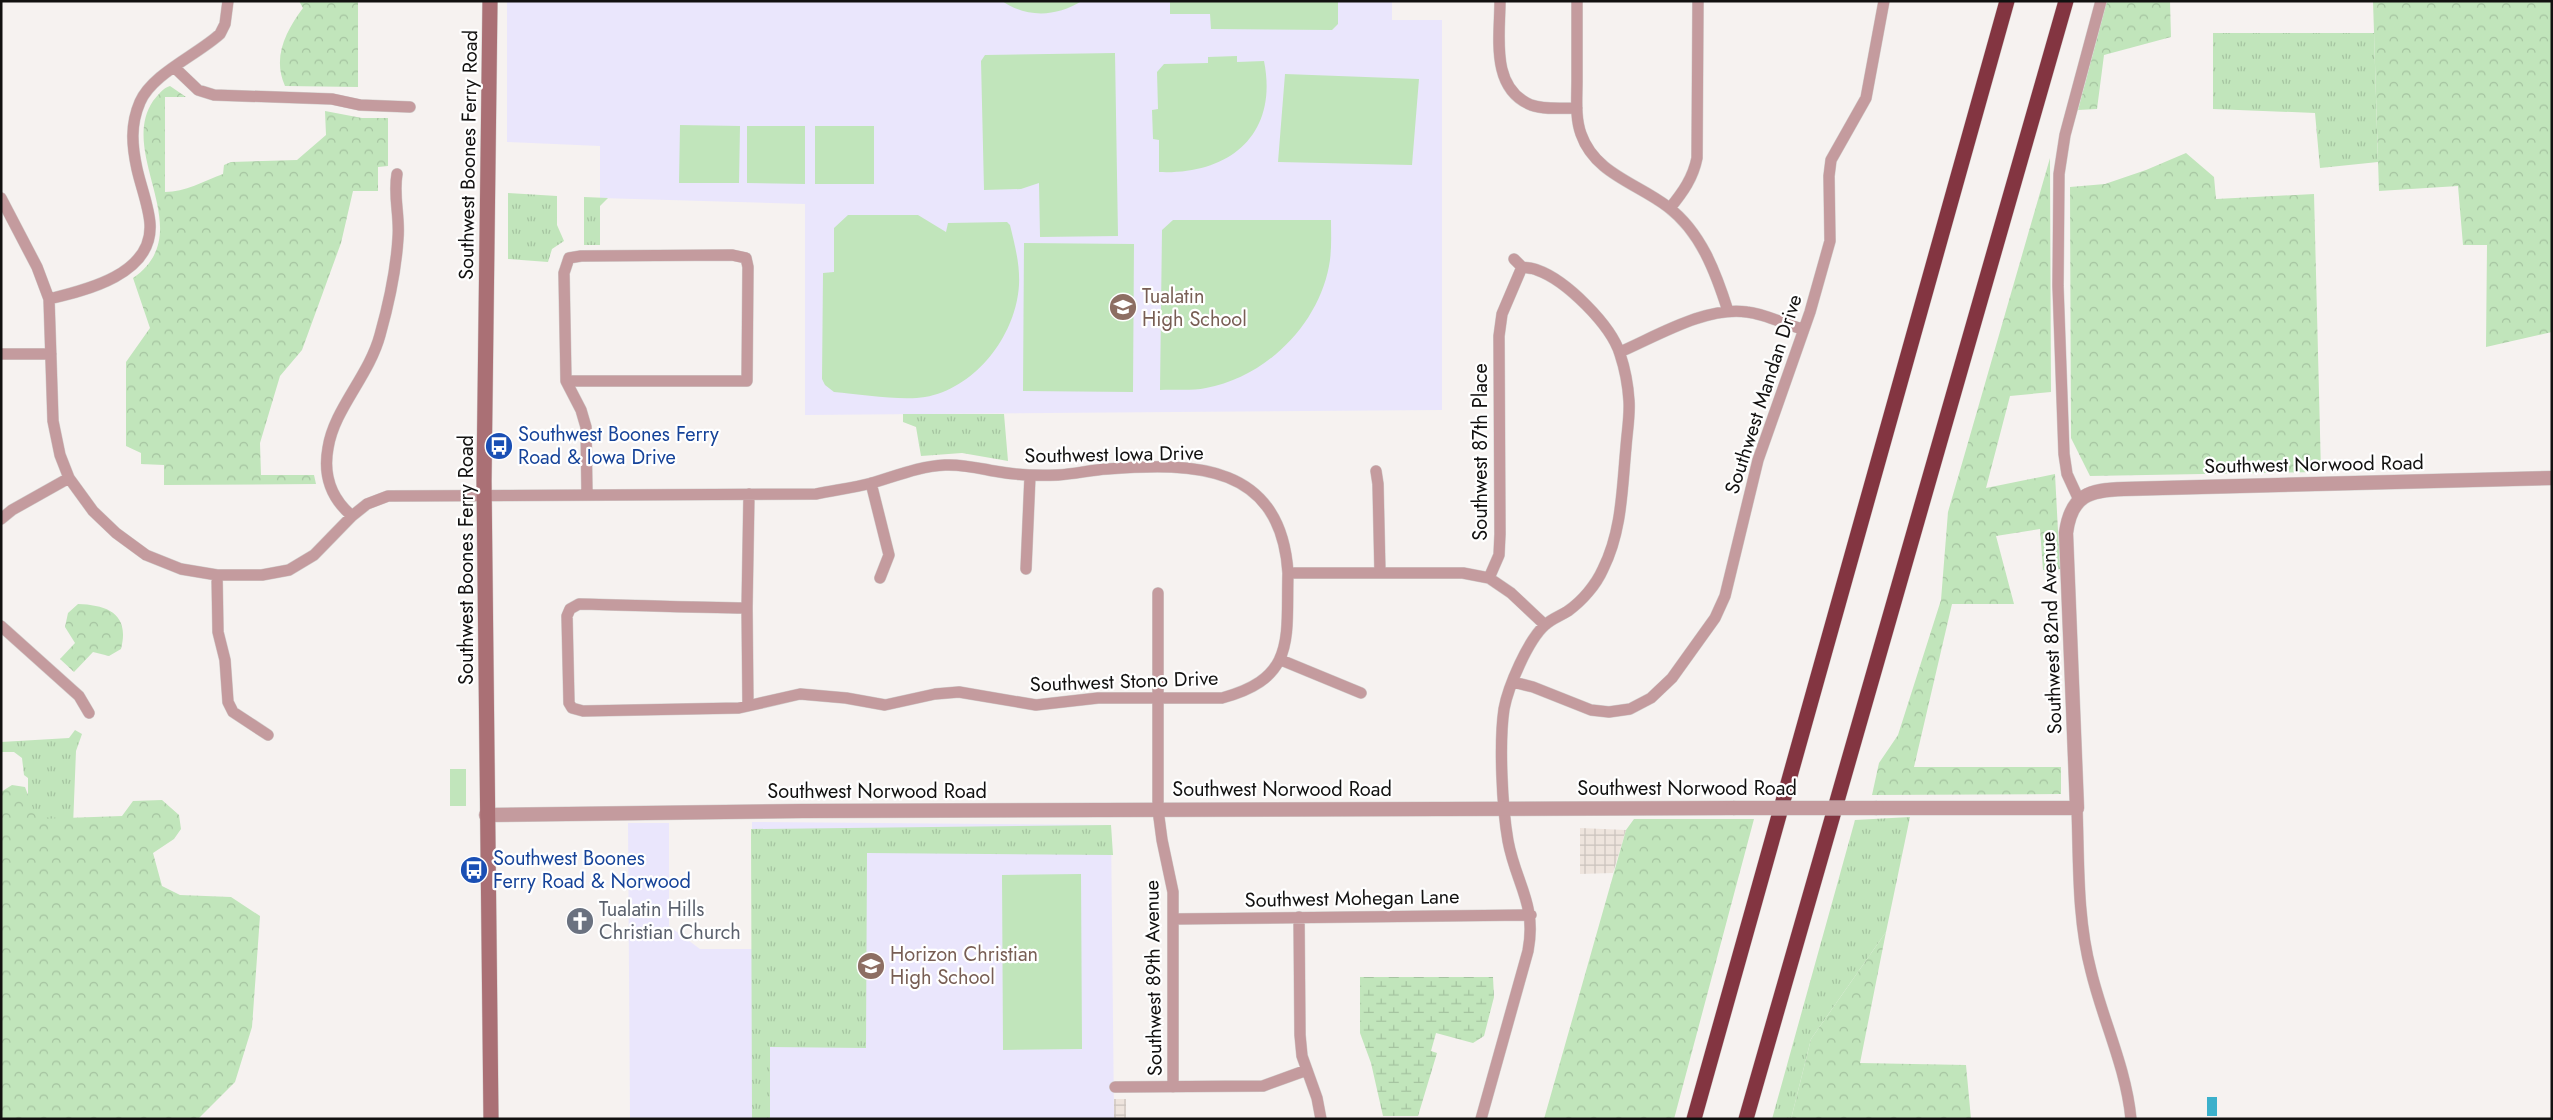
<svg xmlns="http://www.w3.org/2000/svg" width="2553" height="1120" viewBox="0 0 2553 1120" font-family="Jost,sans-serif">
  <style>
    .industrial { fill: url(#industrial-grid) }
    .education { fill: #eae6fc }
    .grass { fill: url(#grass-tufts) }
    .forest { fill: url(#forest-crowns) }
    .wetland { fill: url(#wetland-marsh) }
    .pitch { fill: #c1e5bb }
    .water { fill: #3cb0cb }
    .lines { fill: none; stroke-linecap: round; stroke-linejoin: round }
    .minor-casing { stroke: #d2cecc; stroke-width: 12 }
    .tertiary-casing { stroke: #d2cecc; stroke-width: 15 }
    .secondary-casing { stroke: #d2cecc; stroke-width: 16 }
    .motorway-casing { stroke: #d2cecc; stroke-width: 16 }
    .minor { stroke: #c49b9e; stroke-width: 11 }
    .tertiary { stroke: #c49b9e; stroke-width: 14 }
    .secondary { stroke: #aa7075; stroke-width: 15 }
    .motorway { stroke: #833541; stroke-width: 15 }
    .tertiary-bridge-casing { stroke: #d2cecc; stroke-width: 15; stroke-linecap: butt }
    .tertiary-bridge { stroke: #c49b9e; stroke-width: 14 }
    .labels { text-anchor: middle; stroke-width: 4.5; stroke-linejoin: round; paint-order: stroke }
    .street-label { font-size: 20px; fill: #121110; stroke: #fff }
    .education-label { font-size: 20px; fill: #785e54; stroke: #fff; text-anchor: start }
    .transit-label { font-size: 20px; fill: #164399; stroke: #fff; text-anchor: start }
    .worship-label { font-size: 20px; fill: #5b616d; stroke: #fff; text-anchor: start }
  </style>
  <defs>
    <pattern id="industrial-grid" width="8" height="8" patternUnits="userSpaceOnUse" patternTransform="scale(1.25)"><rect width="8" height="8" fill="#eee4dd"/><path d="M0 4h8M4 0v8" fill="none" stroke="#cbc3bd"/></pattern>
    <pattern id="grass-tufts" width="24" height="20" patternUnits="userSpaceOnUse" patternTransform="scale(1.25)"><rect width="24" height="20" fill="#c1e5bb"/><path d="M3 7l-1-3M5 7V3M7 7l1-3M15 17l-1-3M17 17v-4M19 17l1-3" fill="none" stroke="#a5c3a0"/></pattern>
    <pattern id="forest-crowns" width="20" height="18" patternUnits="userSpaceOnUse" patternTransform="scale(1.25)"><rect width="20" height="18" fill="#c1e5bb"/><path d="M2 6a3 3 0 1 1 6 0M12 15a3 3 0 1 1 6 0" fill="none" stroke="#a5c3a0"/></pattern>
    <pattern id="wetland-marsh" width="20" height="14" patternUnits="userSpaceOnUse" patternTransform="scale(1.25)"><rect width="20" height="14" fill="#c1e5bb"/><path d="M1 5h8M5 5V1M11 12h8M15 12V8" fill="none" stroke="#a5c3a0"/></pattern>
  </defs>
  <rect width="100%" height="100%" fill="#f6f2f0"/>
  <path class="industrial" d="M1580 828 1626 830 1613 873 1580 874Z
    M1114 1099H1126V1119H1114Z"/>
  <path class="education" d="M507 1H1392V20H1442V410L805 415V204L600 198V146L507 142Z
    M752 822 1111 825 1114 1119H630L628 823H669V926L700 949H753Z"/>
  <path class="grass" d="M2213 33H2374L2378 162 2320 168 2315 113 2213 109Z
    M508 193 557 196V225L564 241 552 249 548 262 508 259Z
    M584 197 608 198 600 206V245H584Z
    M903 414H1004L1008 461 962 453 921 456 916 427 903 422Z
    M75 730 82 734 76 751 73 826H28V778L24 775 22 758 14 752H1V742L69 738Z
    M1910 817 1886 932 1811 1039 1791 1119H1772L1855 820Z
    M1111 825 1113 855 867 853 866 1048 770 1047V1119H752L751 829Z"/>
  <path class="forest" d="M299 1H358V87L285 86C272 57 286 31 303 8Z
    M2107 1H2170L2171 37 2104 55 2097 109 2078 110Z
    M2373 1H2552V332L2486 347 2487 245H2463L2458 186 2379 191Z
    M170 86 186 97H165V192C185 192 204 181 223 174L224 165 231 162 297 160 326 135 325 111 362 118H388V166L378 167V191H353L341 243 302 350 280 376 260 443 261 475H314L316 484 164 485V465L141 464V453L126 446V362L150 328 133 278C200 232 117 155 153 101 158 95 163 88 170 86Z
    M2186 153 2214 177 2216 199 2314 194 2321 472 2090 476 2071 438 2070 187 2105 184 2146 170Z
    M2050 158 2051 392 2010 396 1986 488 2055 474 2060 569 2043 570 2040 529 1996 536 2014 604H1952L1914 767H2061V794L1872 795 1879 763 1898 735 1941 600 1948 512Z
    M78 604C108 605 130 614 121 649L109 656 93 652 74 672 60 659 75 643 65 627 68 613Z
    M12 785 25 787 37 819 122 816 133 801 162 800 179 815 181 829 174 839 153 853 162 886 180 895 231 897 260 916 252 1027 235 1082 198 1119H1V792Z
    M1634 819H1754L1674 1119H1544L1626 830Z
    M1886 932 1860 1063 1966 1065 1971 1119H1791L1811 1039Z"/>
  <path class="wetland" d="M1360 977H1493L1494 997 1484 1036 1473 1043 1436 1033 1431 1051 1437 1053 1418 1116H1383L1371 1063 1360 1033Z"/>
  <path class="pitch" d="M1002 1H1082C1056 17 1027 18 1002 1Z
    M1170 1H1338V24L1332 30 1211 29 1210 14H1170Z
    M1115 53 1118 236 1040 237 1039 183 1021 189 984 190 981 61 985 55Z
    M1237 56V62L1264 61C1279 136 1228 175 1159 172V140L1153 139 1152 110 1158 109 1157 72 1164 64 1208 63V57Z
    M1285 74 1419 79 1412 165 1278 162Z
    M680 125 740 126 739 183H679Z
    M747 126H805V184L747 183Z
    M815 126H874V184H815Z
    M848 215H918L946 232 948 223 1007 222 1010 225C1015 246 1020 264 1019 285 1016 335 976 388 925 397 901 401 860 394 834 392L825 385 822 379 823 273 834 272V228Z
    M1173 220H1331C1331 234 1332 251 1329 266 1318 325 1266 377 1206 388 1192 391 1175 389 1160 390L1162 230Z
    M1024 243 1134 244 1133 392 1023 391Z
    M450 769H466V806H450Z
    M1081 874 1082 1049 1003 1050 1002 875Z"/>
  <path class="water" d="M2207 1097H2217V1116H2207Z"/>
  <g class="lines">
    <defs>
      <path id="minor" d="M1500 1C1500 36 1490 88 1531 105 1545 110 1562 108 1577 108
        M1577 1C1577 28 1577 54 1577 81 1577 98 1575 118 1581 134 1595 174 1637 183 1668 207 1701 232 1716 273 1728 311
        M175 68 198 90 214 95 332 99 360 105 410 107
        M1 198 37 267 49 299 53 421 60 455 69 478 93 511 116 533 146 555 181 569 217 575H262L289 570 314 555 352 516 367 504 388 496 816 494C835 490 853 488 872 483 896 476 920 466 945 465 962 464 978 468 994 471 1015 475 1037 476 1058 475 1075 474 1091 470 1107 469 1195 462 1281 464 1288 573
        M1670 208C1683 192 1693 178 1697 158L1698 1
        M1514 259 1522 267 1502 314 1499 336 1500 534 1499 555 1489 578 1511 593 1545 625
        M49 299C87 290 153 274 150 224 149 207 141 187 137 169 132 146 130 125 140 102 152 74 197 55 220 34L225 24 228 1
        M1620 352C1657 336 1706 306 1747 312 1765 314 1785 324 1802 329
        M1 354H51
        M566 381H747L748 267 746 258 732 255 581 256 569 258 564 273 566 381 581 410 586 427 587 494
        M1376 471 1378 484 1380 573
        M871 483 889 555 880 578
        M2079 500 2067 474 2064 454 2058 286 2059 174 2065 135 2101 1
        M352 516C331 498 323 475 328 448 334 409 369 376 380 335 389 303 396 271 398 238 400 216 393 196 397 174
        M1 519 12 510 69 478
        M1026 569 1030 476
        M217 575 218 632 225 660 228 702 233 712 268 735
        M1158 593V810L1162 840 1173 892V1087
        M747 608C691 608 635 605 579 604L570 609 567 616 569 703 572 708 583 711 739 708 800 694 846 698 885 705 935 694 959 692 1036 705 1098 698H1222C1297 678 1286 638 1288 573H1463L1489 578
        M1 626 79 696 89 713
        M1281 660 1361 693
        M1513 682 1533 687 1591 710 1609 712 1630 709 1651 698 1672 678 1715 618 1725 596 1758 460 1810 312 1830 241 1829 176 1831 160 1866 98 1884 1
        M748 706 747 608 749 494
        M2077 808C2079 863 2077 918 2091 971 2103 1021 2126 1067 2131 1119
        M1299 917 1300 1035 1302 1056 1317 1098 1321 1119
        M1174 919 1531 915
        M1115 1087 1263 1086 1307 1070
        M1481 1119 1528 951C1537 904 1516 884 1508 841 1502 807 1499 743 1504 709 1508 687 1528 640 1545 625 1551 619 1560 616 1568 611 1582 601 1596 585 1603 569 1622 531 1622 489 1626 447 1627 432 1630 416 1629 401 1628 385 1625 369 1620 354 1611 325 1566 280 1537 270 1533 268 1527 268 1522 267"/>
      <path id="tertiary" d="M1877 808H2077L2066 533C2071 495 2089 490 2124 489L2552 478
        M486 815 803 811 1733 808"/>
      <path id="secondary" d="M490 1 484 481 491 1119"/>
      <path id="motorway" d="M1694 1119 2007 1
        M1746 1119 2066 1"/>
    </defs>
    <use href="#minor" class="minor-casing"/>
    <use href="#tertiary" class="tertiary-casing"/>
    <use href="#secondary" class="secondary-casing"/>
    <use href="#motorway" class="motorway-casing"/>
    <use href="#minor" class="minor"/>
    <use href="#tertiary" class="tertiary"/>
    <use href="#secondary" class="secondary"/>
    <use href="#motorway" class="motorway"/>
    <defs>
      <path id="tertiary-bridge" d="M1733 808H1877"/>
    </defs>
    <use href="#tertiary-bridge" class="tertiary-bridge-casing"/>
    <use href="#tertiary-bridge" class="tertiary-bridge"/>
  </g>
  <defs>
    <symbol id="school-disc" viewBox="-11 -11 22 22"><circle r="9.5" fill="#8d6e63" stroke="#fff"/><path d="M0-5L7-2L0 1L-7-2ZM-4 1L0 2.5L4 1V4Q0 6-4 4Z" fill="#fff"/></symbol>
    <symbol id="bus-disc" viewBox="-11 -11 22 22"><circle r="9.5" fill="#1a4fb4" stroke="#fff"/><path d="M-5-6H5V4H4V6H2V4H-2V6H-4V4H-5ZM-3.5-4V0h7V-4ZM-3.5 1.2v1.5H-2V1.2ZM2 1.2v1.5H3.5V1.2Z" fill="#fff"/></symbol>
    <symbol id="church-disc" viewBox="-11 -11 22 22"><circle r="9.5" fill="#6b7280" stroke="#fff"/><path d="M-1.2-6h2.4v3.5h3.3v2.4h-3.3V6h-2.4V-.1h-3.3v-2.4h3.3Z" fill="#fff"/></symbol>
  </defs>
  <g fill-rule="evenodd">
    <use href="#school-disc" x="1107" y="291" width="32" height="32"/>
    <use href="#bus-disc" x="483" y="430" width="32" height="32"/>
    <use href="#bus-disc" x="458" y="854" width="32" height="32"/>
    <use href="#church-disc" x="564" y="905" width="32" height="32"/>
    <use href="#school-disc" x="855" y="950" width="32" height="32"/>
  </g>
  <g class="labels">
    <g class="street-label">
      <text transform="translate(468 155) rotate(-89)" y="7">Southwest Boones Ferry Road</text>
      <text transform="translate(1763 394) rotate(-72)" y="7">Southwest Mandan Drive</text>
      <text transform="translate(1480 452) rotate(-90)" y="7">Southwest 87th Place</text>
      <text transform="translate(1114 454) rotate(-1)" y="7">Southwest Iowa Drive</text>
      <text transform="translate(2314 464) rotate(-1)" y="7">Southwest Norwood Road</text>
      <text transform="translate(466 560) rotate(-90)" y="7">Southwest Boones Ferry Road</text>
      <text transform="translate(2051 633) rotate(-92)" y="7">Southwest 82nd Avenue</text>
      <text transform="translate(1124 681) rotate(-2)" y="7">Southwest Stono Drive</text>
      <text x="1687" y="795">Southwest Norwood Road</text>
      <text x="1282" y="796">Southwest Norwood Road</text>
      <text x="877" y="798">Southwest Norwood Road</text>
      <text transform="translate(1352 898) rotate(-1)" y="7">Southwest Mohegan Lane</text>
      <text transform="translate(1153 978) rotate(-91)" y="7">Southwest 89th Avenue</text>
    </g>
    <g class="education-label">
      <text x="1142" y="303">Tualatin<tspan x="1142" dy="23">High School</tspan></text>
      <text x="890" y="961">Horizon Christian<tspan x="890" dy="23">High School</tspan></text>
    </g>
    <g class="transit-label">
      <text x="518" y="441">Southwest Boones Ferry<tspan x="518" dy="23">Road &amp; Iowa Drive</tspan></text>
      <text x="493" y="865">Southwest Boones<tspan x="493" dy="23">Ferry Road &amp; Norwood</tspan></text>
    </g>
    <g class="worship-label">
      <text x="599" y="916">Tualatin Hills<tspan x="599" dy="23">Christian Church</tspan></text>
    </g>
  </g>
  <rect width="2553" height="1120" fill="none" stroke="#121110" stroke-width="5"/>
</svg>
